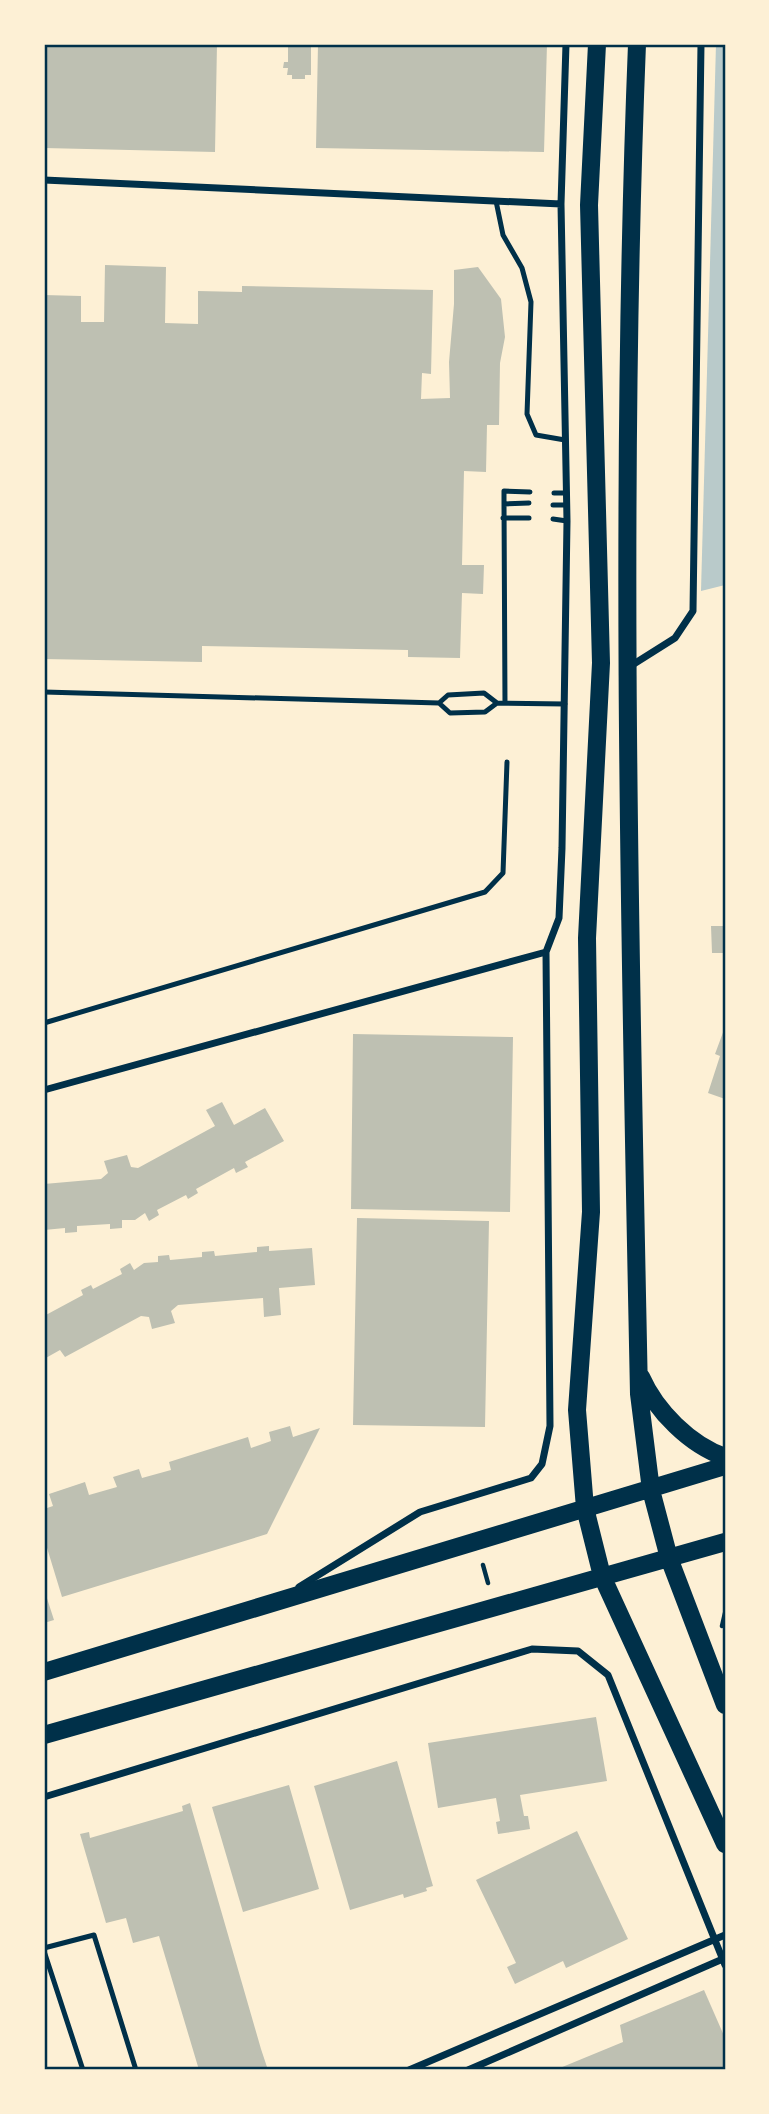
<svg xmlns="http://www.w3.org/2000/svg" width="769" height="2114" viewBox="0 0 769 2114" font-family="'Titillium Web',sans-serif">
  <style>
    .green { fill: #b9caca }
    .building { fill: #bec0b2 }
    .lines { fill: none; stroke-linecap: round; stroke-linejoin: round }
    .path { stroke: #003049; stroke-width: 4.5 }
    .service { stroke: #003049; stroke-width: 5 }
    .minor { stroke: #003049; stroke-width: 7 }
    .primary { stroke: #003049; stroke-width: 18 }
    .neatline { fill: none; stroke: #003049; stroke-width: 2.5 }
  </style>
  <rect width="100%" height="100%" fill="#fdf0d5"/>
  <path class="green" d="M716 44H725V585L701 591Z"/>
  <path class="building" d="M44 44H217L215 152 44 148Z
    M290 44H311V75H305V79H292V75H287L288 68H283L284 62H288V47H290Z
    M318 44H547L544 152 316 148Z
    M105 265 166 267 165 323 198 324V291L242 292V286L433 290 431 374 422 373 421 399 450 398 449 362 454 304V270L478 267 501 299 505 337 500 363 499 425H487L486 472 464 471 462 565H484L483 594 462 593 460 658 408 657V650L202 646V662L44 659V295L81 296V322H104Z
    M711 926H725V953H712Z
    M725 1027V1099L708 1093 720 1056 715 1054Z
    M353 1034 513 1037 510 1212 351 1209Z
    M222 1102 234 1125 265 1108 284 1141 245 1162 248 1167 236 1173 234 1168 196 1189 198 1193 188 1199 186 1195 157 1210 159 1215 149 1221 145 1213 135 1220H122V1228L110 1229V1224L77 1226V1232L65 1233V1228L44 1230V1184L101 1179 108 1173 104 1161 127 1155 131 1167 138 1168 215 1126 206 1110Z
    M357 1218 489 1221 485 1427 353 1425Z
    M269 1246V1251L312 1248 315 1285 279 1288 281 1315 264 1317 263 1298 178 1305 171 1311 175 1323 152 1329 149 1317 141 1316 65 1357 60 1350 44 1359V1316L83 1295 81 1290 91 1285 93 1289 122 1274 120 1269 130 1263 134 1270 144 1263 158 1262V1256L169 1255 170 1260 202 1257V1252L214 1251 215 1256 257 1252V1247Z
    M290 1426 293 1437 320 1428 267 1534 62 1597 44 1538V1509L53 1506 49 1494 85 1482 89 1495 117 1487 113 1477 139 1469 142 1478 171 1470 169 1462 248 1437 251 1448 271 1441 269 1432Z
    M44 1589 54 1620 44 1623Z
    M596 1717 607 1781 520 1795 524 1816H528L530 1829 498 1834 496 1822 500 1821 496 1798 438 1808 428 1743Z
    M397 1761 433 1886 426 1888 427 1891 404 1898 403 1894 350 1910 314 1786Z
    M289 1785 319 1889 243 1912 212 1807Z
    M190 1803 261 2049 268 2070H199L159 1936 133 1943 126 1918 106 1923 80 1834 89 1832 90 1838 183 1811 182 1806Z
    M577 1831 628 1939 566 1968 563 1961 515 1984 507 1967 516 1963 476 1880Z
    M704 1990 725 2038V2070H555L623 2042 620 2025Z"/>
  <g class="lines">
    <path class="path" d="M483 1565 488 1583
      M722 1626 725 1613"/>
    <path class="service" d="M496 201 503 235 522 268 531 302 527 414 536 435 565 440
      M554 493H567
      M504 504V491L530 492
      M553 505H567
      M503 518H529
      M553 519 567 521
      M44 692 439 703
      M497 703 484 693 448 695 439 703 450 713 485 712 497 703 565 704
      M505 703 504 504 529 503
      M44 1023 485 892 503 873 507 762
      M44 1948 94 1935 136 2070
      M44 1951 83 2070"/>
    <path class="minor" d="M44 180 561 204
      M629 667 675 638 693 611 701 44
      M44 1090 546 952
      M299 1587 420 1512 531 1478 542 1464 550 1426 546 952 559 918 562 848 567 521 561 204 566 44
      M44 1797 532 1649 578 1651 608 1675 725 1965
      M409 2070 725 1935
      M468 2070 725 1958"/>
    <path class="primary" d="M597 44 589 205 601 663 587 938 591 1212 577 1410 585 1508 602 1576 725 1844
      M637 44C619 493 630 944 639 1394L651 1490 669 1558 725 1705
      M641 1377C656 1411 690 1445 725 1457
      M44 1672 725 1466
      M44 1735 725 1542"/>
  </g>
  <rect width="769" height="2114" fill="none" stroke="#fdf0d5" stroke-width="91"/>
  <rect x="46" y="46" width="678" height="2022" class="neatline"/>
</svg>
